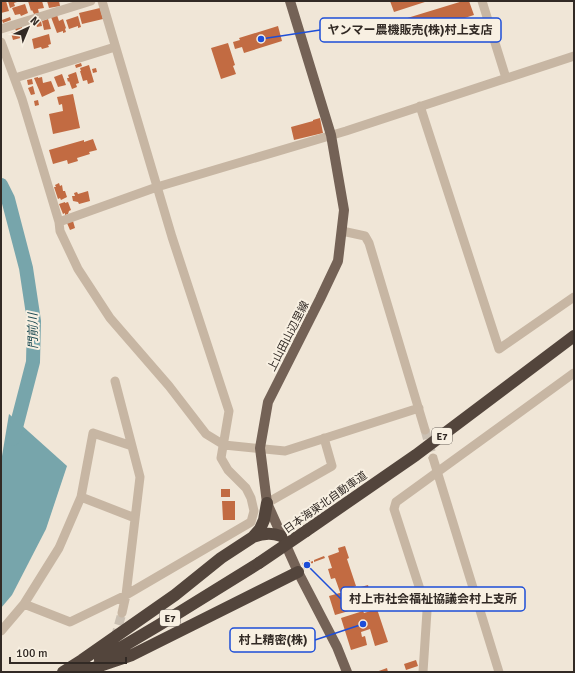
<svg xmlns="http://www.w3.org/2000/svg" width="575" height="673" viewBox="0 0 575 673" font-family="Signika,'Noto Sans JP',sans-serif">
  <style>
    .water { fill: #77a5ab }
    .lines { fill: none; stroke-linecap: round; stroke-linejoin: round }
    .river { stroke: #77a5ab; stroke-width: 14 }
    .building { fill: #c26b42 }
    .minor-tunnel { stroke: #cac0b3; stroke-width: 9; stroke-dasharray: 9 4.5; stroke-linecap: butt }
    .minor { stroke: #c7b6a3; stroke-width: 9 }
    .major { stroke: #746256; stroke-width: 10 }
    .highway { stroke: #53453c; stroke-width: 12 }
    .highway-bridge { stroke: #53453c; stroke-width: 12 }
    .labels { text-anchor: middle; stroke-width: 4; stroke-linejoin: round; paint-order: stroke }
    .shield { fill: #f8f0e2; stroke: #6d655e; stroke-width: 1 }
    .shield-label { font-size: 10px; font-weight: bold; fill: #322a25 }
    .street-label { font-size: 11px; fill: #322a25; stroke: #f8f0e2 }
    .water-label { font-size: 12px; font-style: italic; fill: #1c4a52; stroke: #f8f0e2 }
    .leader { fill: none; stroke: #1d4ed8; stroke-width: 1.5 }
    .callout-dot { fill: #1d4ed8; stroke: #f8f0e2; stroke-width: 1.5 }
    .callout { fill: #f8f0e2; stroke: #1d4ed8; stroke-width: 1.5 }
    .callout-label { font-size: 12px; text-anchor: middle; font-weight: bold; fill: #322a25 }
  </style>
  <rect width="100%" height="100%" fill="#f0e6d7"/>
  <path class="water" d="M9 414 67 466 46 529 12 595 1 608V462Z"/>
  <g class="lines">
    <path class="river" d="M1 185 8 199 26 268 34 321 33 362 13 439"/>
  </g>
  <path class="building" d="M1 1H6L9 11 1 13Z
    M8 1H20L14 3 15 6 10 8Z
    M28 1H42L44 8 38 9 39 13 34 14 32 10 31 11Z
    M47 1H59L60 6 49 8Z
    M390 1H428L394 12Z
    M463 1H469L474 15 409 36 404 19Z
    M25 4 28 13 21 16 20 14 15 15 12 8Z
    M100 8 103 19 82 24 79 13Z
    M57 15 59 21 63 19 66 28 65 29 66 32 63 33V31L57 33 51 17Z
    M78 16 81 27 78 28V26L69 29 66 20Z
    M10 17 11 20 3 23 2 20Z
    M48 19 51 29 44 30 42 21Z
    M41 21 42 26 37 27 35 22Z
    M278 26 282 41 244 53 242 47 235 49 233 42 240 40 239 38Z
    M22 27 24 37 13 40 11 33 16 31 15 28Z
    M49 34 51 44 48 45 49 47 42 49 41 47 34 49 32 39Z
    M228 43 235 65 233 66 236 74 221 79 211 48Z
    M81 63 82 66 76 68 75 65Z
    M89 65 94 82 88 84 87 80 83 81 80 71H81L80 68Z
    M96 68 97 72 93 73 92 69Z
    M76 72 79 83 76 84 77 87 72 89 69 81 68 82 67 78H69L68 75Z
    M62 74 66 85 58 87 54 77Z
    M38 77V78L42 77 43 83 51 81 55 91 42 97 34 78Z
    M32 79 33 84 28 85 27 80Z
    M33 86 35 94 31 95 28 88Z
    M73 94 80 128 53 134 49 114 63 111 62 104 59 105 57 97Z
    M38 100 39 105 35 106 34 101Z
    M320 118 323 133 294 140 291 127 313 121V120Z
    M93 139 97 150 89 152 90 154 77 158 78 161 68 164 67 160 53 164 49 150 84 140V142Z
    M59 183 60 186 62 185 63 191H65L67 197 61 200 60 198 58 199 54 187H56L55 185Z
    M88 191 90 201 79 204 78 202 73 201 72 196H75L74 193 77 192 78 194Z
    M65 202V203L68 202 71 210 69 211 68 214 65 215V213L63 214 59 204Z
    M73 221 75 228 70 230 67 223Z
    M221 489H230V497H221Z
    M222 501H235V520H223Z
    M345 546 349 558 347 559 356 586 340 592 335 578 331 579 328 569 332 568 328 556 339 552 338 548Z
    M324 556 325 558 314 562V560Z
    M310 560V562L313 561V563L310 564 311 566 304 569 302 563Z
    M368 585 373 604 335 615 329 596Z
    M377 609 388 642 375 646 370 629 361 632 362 637 365 636 367 645 351 650 341 618 363 611 364 613Z
    M416 660 418 666 406 670 404 664Z
    M387 668 388 672H376Z"/>
  <g class="lines">
    <path class="minor-tunnel" d="M425 430 433 458
      M115 638 122 613"/>
    <path class="minor" d="M482 1 506 78
      M1 29 91 1
      M1 42 22 99 59 222 60 231 78 269 110 318 169 386 206 434 224 445 285 451 419 408
      M15 78 115 47
      M420 106 499 349 574 297
      M59 222 157 187 346 131 574 56
      M342 231 365 236 369 243 425 430
      M115 381 140 477 126 595 122 613
      M433 458 499 672
      M81 497 135 518
      M267 503 332 466 324 438
      M24 604 70 622 126 595 251 522 254 511 251 498 246 488 228 470 221 458 229 411 172 237 102 1
      M1 631 24 604 59 548 81 497 93 433 132 446
      M423 672 427 611 394 509 396 502 574 373"/>
    <path class="major" d="M290 1 331 135 344 210 338 261 320 299 268 402 260 448 267 503 298 572 337 647 347 672"/>
    <path class="highway" d="M306 531 416 455 574 336
      M253 537C263 533 271 532 281 536
      M100 660 159 625 259 563
      M63 672 82 660 175 595 221 558 253 537 260 529 264 520 267 503
      M82 672 132 655 298 572"/>
    <path class="highway-bridge" d="M259 563 306 531"/>
  </g>
  <g class="labels">
    <g class="shield">
      <rect x="432" y="428" width="20" height="16" rx="3"/>
      <rect x="160" y="610" width="20" height="16" rx="3"/>
    </g>
    <g class="shield-label">
      <text x="442" y="440">E7</text>
      <text x="170" y="622">E7</text>
    </g>
    <g class="street-label">
      <text transform="translate(288 336) rotate(-63)" y="4">上山田山辺里線</text>
      <text transform="translate(325 502) rotate(-35)" y="4">日本海東北自動車道</text>
    </g>
    <g class="water-label">
      <text transform="translate(33 331) rotate(-91)" y="4">門前川</text>
    </g>
  </g>
  <path class="leader" d="M261 39L320 30M307 565L341 599M363 624L315 640"/>
  <g class="callout-dot">
    <circle cx="261" cy="39" r="4"/>
    <circle cx="307" cy="565" r="4"/>
    <circle cx="363" cy="624" r="4"/>
  </g>
  <g class="callout">
    <rect x="320" y="18" width="181" height="24" rx="4"/>
    <rect x="341" y="587" width="184" height="24" rx="4"/>
    <rect x="230" y="628" width="85" height="24" rx="4"/>
  </g>
  <g class="callout-label">
    <text x="410" y="34">ヤンマー農機販売(株)村上支店</text>
    <text x="433" y="603">村上市社会福祉協議会村上支所</text>
    <text x="273" y="644">村上精密(株)</text>
  </g>
  <rect width="575" height="673" fill="none" stroke="#322a25" stroke-width="4"/>
  <g transform="translate(28 28) rotate(44)" stroke="#f8f0e2" stroke-width="3" paint-order="stroke">
  <path d="M0-3L7 15L0 10L-7 15Z" fill="#322a25"/>
  <text y="-6" font-size="11" font-weight="bold" text-anchor="middle" fill="#322a25">N</text>
  </g>
  <path d="M10 657v6h116v-6" fill="none" stroke="#322a25" stroke-width="2"/>
  <text x="16" y="657" font-size="12" fill="#322a25" stroke="#f8f0e2" stroke-width="3" paint-order="stroke">100 m</text>
</svg>
